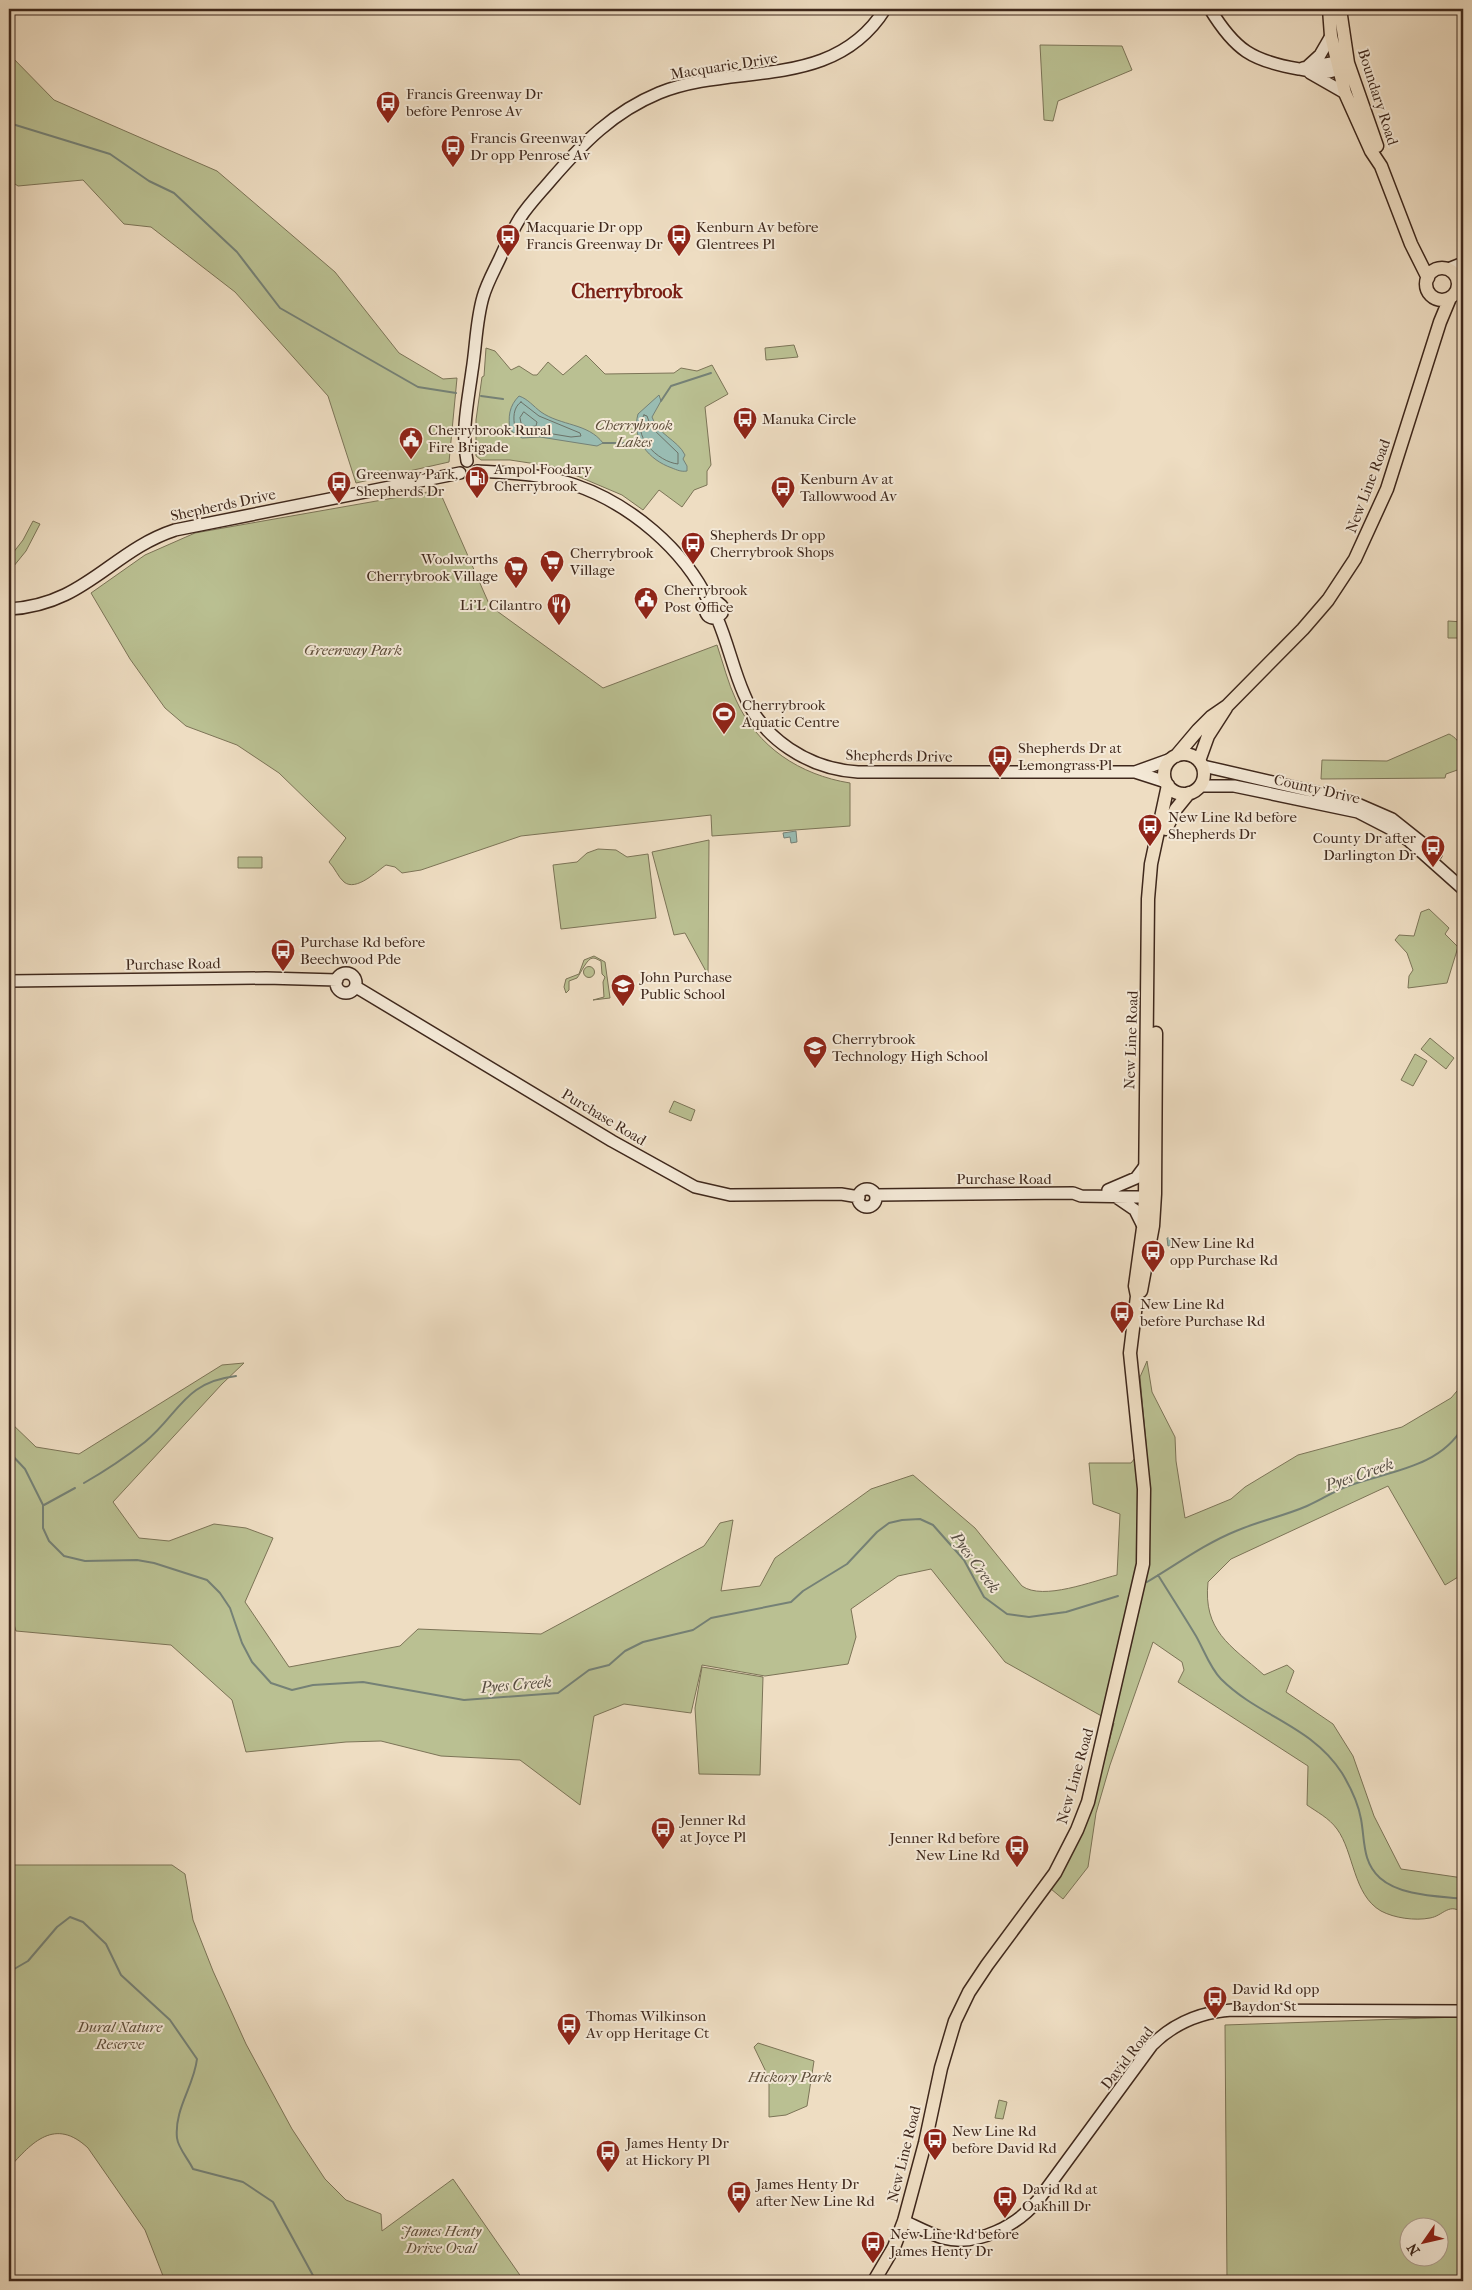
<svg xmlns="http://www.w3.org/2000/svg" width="1472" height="2290" viewBox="0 0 1472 2290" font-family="'IM FELL French Canon',serif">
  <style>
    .green { fill: #bac092; stroke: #7c7457; fill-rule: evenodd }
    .water { fill: #99bcb2; stroke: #758176 }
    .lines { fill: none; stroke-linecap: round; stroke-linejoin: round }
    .shore { stroke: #6c7267; stroke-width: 1 }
    .stream { stroke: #758176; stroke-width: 2 }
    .secondary-casing { stroke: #3f281c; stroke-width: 14 }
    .primary-casing { stroke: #3f281c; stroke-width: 15 }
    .secondary { stroke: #f4e9d7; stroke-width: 11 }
    .primary { stroke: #eeddc2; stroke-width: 12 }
    .labels { text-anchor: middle; stroke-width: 4; stroke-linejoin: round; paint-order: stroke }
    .street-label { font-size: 15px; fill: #3f281c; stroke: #f4e9d7 }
    .poi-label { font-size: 15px; fill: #3f281c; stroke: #f4e9d7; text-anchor: start }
    .park-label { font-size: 15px; font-style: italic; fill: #5e4e3a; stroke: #f4e9d7 }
    .water-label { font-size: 16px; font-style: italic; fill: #564d42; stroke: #f4e9d7 }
    .district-label { font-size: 20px; font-weight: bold; fill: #7a1f14; stroke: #f4e9d7 }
  </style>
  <rect width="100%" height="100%" fill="#eeddc2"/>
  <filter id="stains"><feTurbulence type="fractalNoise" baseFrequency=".004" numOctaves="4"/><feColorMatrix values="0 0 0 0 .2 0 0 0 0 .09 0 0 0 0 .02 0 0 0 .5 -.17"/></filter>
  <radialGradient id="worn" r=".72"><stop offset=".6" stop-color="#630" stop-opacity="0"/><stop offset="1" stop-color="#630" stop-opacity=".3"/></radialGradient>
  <path class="green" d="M1040 45 1122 46 1132 70 1058 101 1053 121 1044 120Z
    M9 54 54 100 217 171 335 272 399 353 443 379 457 378 449 462 356 483 328 396 235 292 151 227 124 224 83 180 18 186 9 180Z
    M794 345 798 357 766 360 765 348Z
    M486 348 495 351 511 370 519 366 533 375H537L548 362 563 375 586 355 605 374 674 373 681 368 697 371 712 365 728 394 705 407 711 465 707 471V485L694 490 682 507 659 490 643 510 622 495 556 467 510 460H481L476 456V420L482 377 484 376Z
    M439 490 490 606 603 688 717 645C723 663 728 683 736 700 757 747 800 775 850 783V826L712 836 711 815 521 836 421 870 402 873 395 867 386 865C377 871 356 892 344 882 338 877 335 868 329 862L346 838 279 773 237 745 186 726 165 708 130 659 91 593 145 555 195 533Z
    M33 521 40 524 26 551 9 572V558L23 540Z
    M1448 621 1463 622V638H1448Z
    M1449 734C1463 741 1463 754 1463 768L1446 774 1445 778 1321 779 1322 760 1387 761Z
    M709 840 708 975 685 933 674 935 652 852Z
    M598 849 616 850 627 857 648 854 656 918 561 929 553 865 577 862 587 853Z
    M238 857H262V868H238Z
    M1429 909 1449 928 1445 934 1458 947 1447 983 1408 988 1409 976 1413 970 1407 953 1395 940 1399 935 1414 936 1421 912Z
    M594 956 605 962 610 998 593 1000 604 997 603 982 605 977 602 974 601 961C598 960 596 958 593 958 587 958 581 973 577 978L569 981V990L566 993 564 987 566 979 579 974 584 960Z
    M583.5 972a5.5 5.5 0 1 1 11 0a5.5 5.5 0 1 1-11 0Z
    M1430 1038 1454 1058 1446 1069 1421 1049Z
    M1415 1054 1427 1061 1413 1086 1401 1080Z
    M674 1101 695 1110 691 1121 669 1112Z
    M1147 1361 1152 1392 1175 1437 1176 1461 1185 1518 1231 1499 1245 1487 1298 1455 1402 1427 1451 1398 1463 1384V1574L1445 1585 1388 1486 1231 1559 1208 1582C1203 1631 1230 1645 1264 1675L1287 1665 1294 1671 1286 1692 1333 1724 1353 1756 1374 1816 1401 1869 1463 1878V1914C1450 1901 1443 1916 1430 1918 1415 1921 1394 1918 1381 1911 1353 1895 1354 1852 1337 1829 1329 1818 1317 1812 1307 1805L1308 1766 1178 1682 1184 1670 1182 1662 1153 1642 1110 1765 1096 1813 1088 1867 1063 1899 1051 1889 1092 1807 1114 1723 1005 1662 931 1569 898 1576 851 1609 856 1637 848 1664 765 1676 702 1665 691 1713 624 1704 594 1716 580 1805 520 1760 441 1756 381 1741 346 1742 246 1752 232 1700 171 1645 16 1631 9 1608V1421L36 1447 79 1454 222 1365 244 1363 222 1384 113 1502 139 1538 169 1541 214 1524 246 1528 273 1538 245 1602 289 1667 400 1646 418 1629 541 1634 704 1546 720 1523 733 1520 721 1591 760 1586 775 1558 871 1489 913 1475 975 1528 1022 1586C1043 1601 1093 1581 1117 1575L1120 1514 1093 1504 1089 1463H1131L1146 1444 1140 1377Z
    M702 1667 763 1677 760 1775 699 1774 695 1708Z
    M9 1865H172L185 1874 193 1920 213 1971 246 2044 292 2129 325 2179 346 2200 381 2214 382 2231 453 2179 524 2281H165L145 2230 88 2148C55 2117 32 2142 9 2168Z
    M1459 2017V2028H1462L1460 2044 1461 2281H1227L1225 2025ZM1410 2228H1440V2258H1410Z
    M758 2043 814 2061 807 2106 786 2115 769 2117V2078L754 2047Z
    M999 2100 1007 2102 1003 2119 995 2118Z"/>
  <path class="water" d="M659 395 661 401 652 417C657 434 678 440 685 455L683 459 687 466V471C681 472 677 470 672 468 649 460 631 439 638 414Z
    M519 396C528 399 533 406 541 412 561 426 588 423 603 443L597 446 540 437 522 438 510 430C508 417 509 406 519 396Z
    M796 831 797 842 791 843 790 837 784 838 783 833Z
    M1180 1237 1181 1245 1168 1246 1167 1238Z"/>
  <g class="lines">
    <path class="shore" d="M521 402 539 416 580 433 581 436 571 437 541 432 524 433 515 427C513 419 513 407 521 402Z
      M524 412 537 422 536 426 527 427 521 423 520 418Z
      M644 415 647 416 651 427 678 453V464C658 462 630 435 644 415Z"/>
    <path class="stream" d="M9 123 110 154 149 181 174 193 237 252 280 308 418 387 456 393
      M481 396 503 399
      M661 401 671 386 711 373
      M603 443H640
      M9 1452 25 1469 43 1505V1528L49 1541 64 1556 85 1561 137 1560 154 1563 207 1580 220 1593 230 1608 242 1643 252 1662 271 1683 292 1690 313 1685 363 1682 464 1700 558 1693 589 1670 609 1665 625 1651 643 1642 693 1630 711 1618 791 1602 803 1591 847 1564 877 1532 889 1523 902 1520 920 1519 933 1525 964 1560 984 1597 1007 1614 1029 1617 1066 1612 1118 1596
      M84 1483C105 1471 126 1457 145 1442 179 1414 184 1382 236 1376
      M44 1505 75 1488
      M1158 1575C1171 1596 1184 1616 1196 1636 1204 1650 1210 1668 1221 1679 1259 1717 1311 1725 1342 1773 1351 1788 1358 1802 1361 1819 1365 1840 1362 1862 1380 1878 1400 1896 1438 1896 1463 1899
      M1147 1582C1176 1565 1204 1544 1236 1531 1259 1521 1284 1516 1307 1506 1321 1500 1334 1491 1348 1486 1389 1471 1439 1468 1463 1427
      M9 1972 28 1961 57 1927 70 1917 83 1922 106 1944 121 1975 170 2020 197 2059C194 2086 174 2109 177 2138 178 2148 189 2160 193 2169L243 2182 273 2202 316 2281"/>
    <defs>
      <path id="secondary" d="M1210 9C1235 50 1252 61 1299 69 1317 73 1331 76 1347 64
        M1308 66 1320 55 1331 36
        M1303 68 1337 62 1346 63
        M1310 73 1345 93
        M1448 269 1463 263
        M1458 286 1463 281
        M467 461C461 432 468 401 472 371 476 347 476 321 483 297 487 283 494 271 500 258 506 245 512 231 520 218 529 204 541 192 551 180 583 143 613 112 659 93 735 62 833 92 885 9
        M477 471C510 473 543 474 575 485 630 504 684 549 709 602
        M709 602 716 601 722 606V613L717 618
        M709 602 705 609C706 616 710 619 717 618
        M9 609C85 605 111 551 175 530L460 473
        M717 618C728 643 733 669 744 694 762 739 809 769 858 772H1135L1166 782
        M1203 766 1346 799 1392 819 1436 854
        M1135 772 1171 759
        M1200 786H1234L1358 812 1389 828 1408 840 1463 889
        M336 983a10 10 0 1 1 20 0a10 10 0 1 1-20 0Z
        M9 981 266 978 337 980
        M356 987 612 1141 695 1187 730 1195 841 1194 859 1197
        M858 1198a9 9 0 1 1 18 0a9 9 0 1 1-18 0Z
        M1108 1190 1136 1178 1145 1166
        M876 1195 1073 1193 1081 1196 1145 1197 1153 1194
        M1116 1197 1135 1210 1143 1226
        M904 2221C917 2227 930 2234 943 2238 978 2247 1018 2225 1039 2199L1152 2045C1174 2023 1201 2012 1232 2010L1463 2011"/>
      <path id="primary" d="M1329 9 1331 36 1345 93 1371 151 1381 166 1411 244 1428 278
        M1340 9 1348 63 1377 146
        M1426 284a16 16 0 1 1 32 0a16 16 0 1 1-32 0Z
        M1164 774a20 20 0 1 1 40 0a20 20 0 1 1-40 0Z
        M1176 756 1198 730 1211 717 1227 706 1303 629 1328 600 1355 559 1387 489 1440 322 1450 298
        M1199 761 1208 736 1226 708
        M1166 829 1176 809 1189 793
        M1141 1291 1153 1226 1155 1194 1156 1033
        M874 2281 894 2247 904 2221 925 2143 941 2068 955 2021 969 1992 987 1965 1055 1873 1077 1830 1088 1802 1143 1564 1144 1489 1130 1353 1137 1296 1135 1286 1143 1228 1145 1197 1148 899 1151 864 1168 785"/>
    </defs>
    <use href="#secondary" class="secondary-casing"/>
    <use href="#primary" class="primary-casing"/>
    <use href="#secondary" class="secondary"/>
    <use href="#primary" class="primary"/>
  </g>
  <defs>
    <symbol id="bus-pin" viewBox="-11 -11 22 30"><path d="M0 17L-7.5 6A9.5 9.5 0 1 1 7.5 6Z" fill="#8f2418" stroke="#f4e9d7"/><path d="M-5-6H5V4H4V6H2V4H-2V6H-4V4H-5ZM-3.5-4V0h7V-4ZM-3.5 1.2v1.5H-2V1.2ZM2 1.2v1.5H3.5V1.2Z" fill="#fff"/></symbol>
    <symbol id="civic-pin" viewBox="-11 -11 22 30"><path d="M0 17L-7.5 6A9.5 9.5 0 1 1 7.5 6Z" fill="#8f2418" stroke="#f4e9d7"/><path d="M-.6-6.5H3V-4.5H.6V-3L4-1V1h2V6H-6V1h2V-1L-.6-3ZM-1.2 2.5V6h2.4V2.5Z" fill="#fff"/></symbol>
    <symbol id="fuel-pin" viewBox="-11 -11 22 30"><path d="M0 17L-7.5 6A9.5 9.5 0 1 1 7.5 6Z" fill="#8f2418" stroke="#f4e9d7"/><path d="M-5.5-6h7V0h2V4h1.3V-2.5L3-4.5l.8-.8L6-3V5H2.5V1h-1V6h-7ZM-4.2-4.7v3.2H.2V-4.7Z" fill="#fff"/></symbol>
    <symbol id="supermarket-pin" viewBox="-11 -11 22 30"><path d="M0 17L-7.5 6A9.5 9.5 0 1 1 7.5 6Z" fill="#8f2418" stroke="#f4e9d7"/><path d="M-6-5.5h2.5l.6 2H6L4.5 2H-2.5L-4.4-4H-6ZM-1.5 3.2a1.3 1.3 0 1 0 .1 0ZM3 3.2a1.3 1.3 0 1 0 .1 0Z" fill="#fff"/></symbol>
    <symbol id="restaurant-pin" viewBox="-11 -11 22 30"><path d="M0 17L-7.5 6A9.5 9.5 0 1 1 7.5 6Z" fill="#8f2418" stroke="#f4e9d7"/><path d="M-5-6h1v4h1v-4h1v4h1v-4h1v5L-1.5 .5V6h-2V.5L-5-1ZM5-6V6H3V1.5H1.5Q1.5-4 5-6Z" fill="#fff"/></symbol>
    <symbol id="stadium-pin" viewBox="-11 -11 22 30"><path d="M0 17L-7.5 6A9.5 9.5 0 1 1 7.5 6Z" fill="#8f2418" stroke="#f4e9d7"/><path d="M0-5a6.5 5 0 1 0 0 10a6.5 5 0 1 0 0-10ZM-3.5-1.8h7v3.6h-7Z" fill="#fff"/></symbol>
    <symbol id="school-pin" viewBox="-11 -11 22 30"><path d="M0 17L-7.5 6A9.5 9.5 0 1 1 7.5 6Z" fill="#8f2418" stroke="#f4e9d7"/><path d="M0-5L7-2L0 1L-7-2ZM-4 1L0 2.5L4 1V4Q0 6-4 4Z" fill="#fff"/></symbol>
  </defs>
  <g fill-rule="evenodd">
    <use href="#bus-pin" x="374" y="89" width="28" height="38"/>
    <use href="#bus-pin" x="439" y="133" width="28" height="38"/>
    <use href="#bus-pin" x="494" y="222" width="28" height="38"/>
    <use href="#bus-pin" x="665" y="222" width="28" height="38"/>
    <use href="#bus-pin" x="731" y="405" width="28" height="38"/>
    <use href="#civic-pin" x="397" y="425" width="28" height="38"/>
    <use href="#fuel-pin" x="463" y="464" width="28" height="38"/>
    <use href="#bus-pin" x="325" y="469" width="28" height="38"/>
    <use href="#bus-pin" x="769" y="474" width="28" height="38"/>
    <use href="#bus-pin" x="679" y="530" width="28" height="38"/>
    <use href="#supermarket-pin" x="538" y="548" width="28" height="38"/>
    <use href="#supermarket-pin" x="502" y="554" width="28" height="38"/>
    <use href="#civic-pin" x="632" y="585" width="28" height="38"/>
    <use href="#restaurant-pin" x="545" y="591" width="28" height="38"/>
    <use href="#stadium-pin" x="710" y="700" width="28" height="38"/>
    <use href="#bus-pin" x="986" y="743" width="28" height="38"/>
    <use href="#bus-pin" x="1136" y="812" width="28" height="38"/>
    <use href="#bus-pin" x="1419" y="833" width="28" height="38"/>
    <use href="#bus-pin" x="269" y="937" width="28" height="38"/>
    <use href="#school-pin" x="609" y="972" width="28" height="38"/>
    <use href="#school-pin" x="801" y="1034" width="28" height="38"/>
    <use href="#bus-pin" x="1139" y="1238" width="28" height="38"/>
    <use href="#bus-pin" x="1108" y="1299" width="28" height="38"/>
    <use href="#bus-pin" x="649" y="1815" width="28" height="38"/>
    <use href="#bus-pin" x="1003" y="1833" width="28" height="38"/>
    <use href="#bus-pin" x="1201" y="1984" width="28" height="38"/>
    <use href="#bus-pin" x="555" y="2011" width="28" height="38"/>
    <use href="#bus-pin" x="921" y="2126" width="28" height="38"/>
    <use href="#bus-pin" x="594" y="2138" width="28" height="38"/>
    <use href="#bus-pin" x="725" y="2179" width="28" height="38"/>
    <use href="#bus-pin" x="991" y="2184" width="28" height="38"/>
    <use href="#bus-pin" x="859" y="2229" width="28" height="38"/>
  </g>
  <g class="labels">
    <g class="street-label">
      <text transform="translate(724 66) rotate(-9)" y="5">Macquarie Drive</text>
      <text transform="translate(1378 97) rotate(72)" y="5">Boundary Road</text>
      <text transform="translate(1368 486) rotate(-69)" y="5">New Line Road</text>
      <text transform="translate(223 505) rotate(-12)" y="5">Shepherds Drive</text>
      <text transform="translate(899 756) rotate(1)" y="5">Shepherds Drive</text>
      <text transform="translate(1317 789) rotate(13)" y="5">County Drive</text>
      <text transform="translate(173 964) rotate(-1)" y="5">Purchase Road</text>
      <text transform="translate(1131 1040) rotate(-88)" y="5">New Line Road</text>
      <text transform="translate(604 1117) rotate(31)" y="5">Purchase Road</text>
      <text x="1004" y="1184">Purchase Road</text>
      <text transform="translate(1075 1776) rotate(-74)" y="5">New Line Road</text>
      <text transform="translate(1127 2058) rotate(-52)" y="5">David Road</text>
      <text transform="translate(904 2154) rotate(-76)" y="5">New Line Road</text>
    </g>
    <g class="poi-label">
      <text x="406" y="99">Francis Greenway Dr<tspan x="406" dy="17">before Penrose Av</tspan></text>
      <text x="470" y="143">Francis Greenway<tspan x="470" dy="17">Dr opp Penrose Av</tspan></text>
      <text x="526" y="232">Macquarie Dr opp<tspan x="526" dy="17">Francis Greenway Dr</tspan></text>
      <text x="696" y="232">Kenburn Av before<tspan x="696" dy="17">Glentrees Pl</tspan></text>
      <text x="762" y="424">Manuka Circle</text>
      <text x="428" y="435">Cherrybrook Rural<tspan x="428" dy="17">Fire Brigade</tspan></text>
      <text x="494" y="474">Ampol Foodary<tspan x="494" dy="17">Cherrybrook</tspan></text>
      <text x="356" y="479">Greenway Park,<tspan x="356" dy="17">Shepherds Dr</tspan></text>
      <text x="800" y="484">Kenburn Av at<tspan x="800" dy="17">Tallowwood Av</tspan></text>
      <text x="710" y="540">Shepherds Dr opp<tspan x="710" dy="17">Cherrybrook Shops</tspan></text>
      <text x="570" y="558">Cherrybrook<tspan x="570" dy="17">Village</tspan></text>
      <text x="498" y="564" text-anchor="end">Woolworths<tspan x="498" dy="17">Cherrybrook Village</tspan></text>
      <text x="664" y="595">Cherrybrook<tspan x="664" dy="17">Post Office</tspan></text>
      <text x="542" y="610" text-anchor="end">Li'L Cilantro</text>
      <text x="742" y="710">Cherrybrook<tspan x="742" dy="17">Aquatic Centre</tspan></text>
      <text x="1018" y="753">Shepherds Dr at<tspan x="1018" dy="17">Lemongrass Pl</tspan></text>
      <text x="1168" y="822">New Line Rd before<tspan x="1168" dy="17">Shepherds Dr</tspan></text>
      <text x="1416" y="843" text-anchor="end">County Dr after<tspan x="1416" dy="17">Darlington Dr</tspan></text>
      <text x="300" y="947">Purchase Rd before<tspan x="300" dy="17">Beechwood Pde</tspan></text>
      <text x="640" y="982">John Purchase<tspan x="640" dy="17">Public School</tspan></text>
      <text x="832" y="1044">Cherrybrook<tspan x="832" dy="17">Technology High School</tspan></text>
      <text x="1170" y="1248">New Line Rd<tspan x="1170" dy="17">opp Purchase Rd</tspan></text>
      <text x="1140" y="1309">New Line Rd<tspan x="1140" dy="17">before Purchase Rd</tspan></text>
      <text x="680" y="1825">Jenner Rd<tspan x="680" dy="17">at Joyce Pl</tspan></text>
      <text x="1000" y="1843" text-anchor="end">Jenner Rd before<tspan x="1000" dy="17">New Line Rd</tspan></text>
      <text x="1232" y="1994">David Rd opp<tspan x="1232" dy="17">Baydon St</tspan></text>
      <text x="586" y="2021">Thomas Wilkinson<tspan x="586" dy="17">Av opp Heritage Ct</tspan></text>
      <text x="952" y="2136">New Line Rd<tspan x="952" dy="17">before David Rd</tspan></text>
      <text x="626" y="2148">James Henty Dr<tspan x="626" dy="17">at Hickory Pl</tspan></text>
      <text x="756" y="2189">James Henty Dr<tspan x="756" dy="17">after New Line Rd</tspan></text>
      <text x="1022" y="2194">David Rd at<tspan x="1022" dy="17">Oakhill Dr</tspan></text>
      <text x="890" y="2239">New Line Rd before<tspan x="890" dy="17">James Henty Dr</tspan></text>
    </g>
    <g class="park-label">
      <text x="634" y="430">Cherrybrook<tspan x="634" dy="17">Lakes</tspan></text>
      <text x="353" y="655">Greenway Park</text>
      <text x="120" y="2032">Dural Nature<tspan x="120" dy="17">Reserve</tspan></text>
      <text x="790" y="2082">Hickory Park</text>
      <text x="441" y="2236">James Henty<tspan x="441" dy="17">Drive Oval</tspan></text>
    </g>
    <g class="water-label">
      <text transform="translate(1359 1474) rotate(-19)" y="6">Pyes Creek</text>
      <text transform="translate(976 1562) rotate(54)" y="6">Pyes Creek</text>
      <text transform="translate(516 1684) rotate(-5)" y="6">Pyes Creek</text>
    </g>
    <g class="district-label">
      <text x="627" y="298">Cherrybrook</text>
    </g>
  </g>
  <rect width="1472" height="2290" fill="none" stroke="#eeddc2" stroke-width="30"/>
  <rect x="10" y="10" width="1452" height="2270" fill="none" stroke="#3f281c" stroke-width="2.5"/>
  <rect x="15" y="15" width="1442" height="2260" fill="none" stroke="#3f281c"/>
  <g transform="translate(1424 2242) rotate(236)"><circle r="24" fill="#f4e9d7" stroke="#ac9c8c"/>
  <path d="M0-4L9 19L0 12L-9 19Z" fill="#8f2418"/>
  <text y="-8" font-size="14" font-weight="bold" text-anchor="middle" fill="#3f281c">N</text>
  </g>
  <rect width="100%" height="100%" filter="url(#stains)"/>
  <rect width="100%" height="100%" fill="url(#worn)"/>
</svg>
